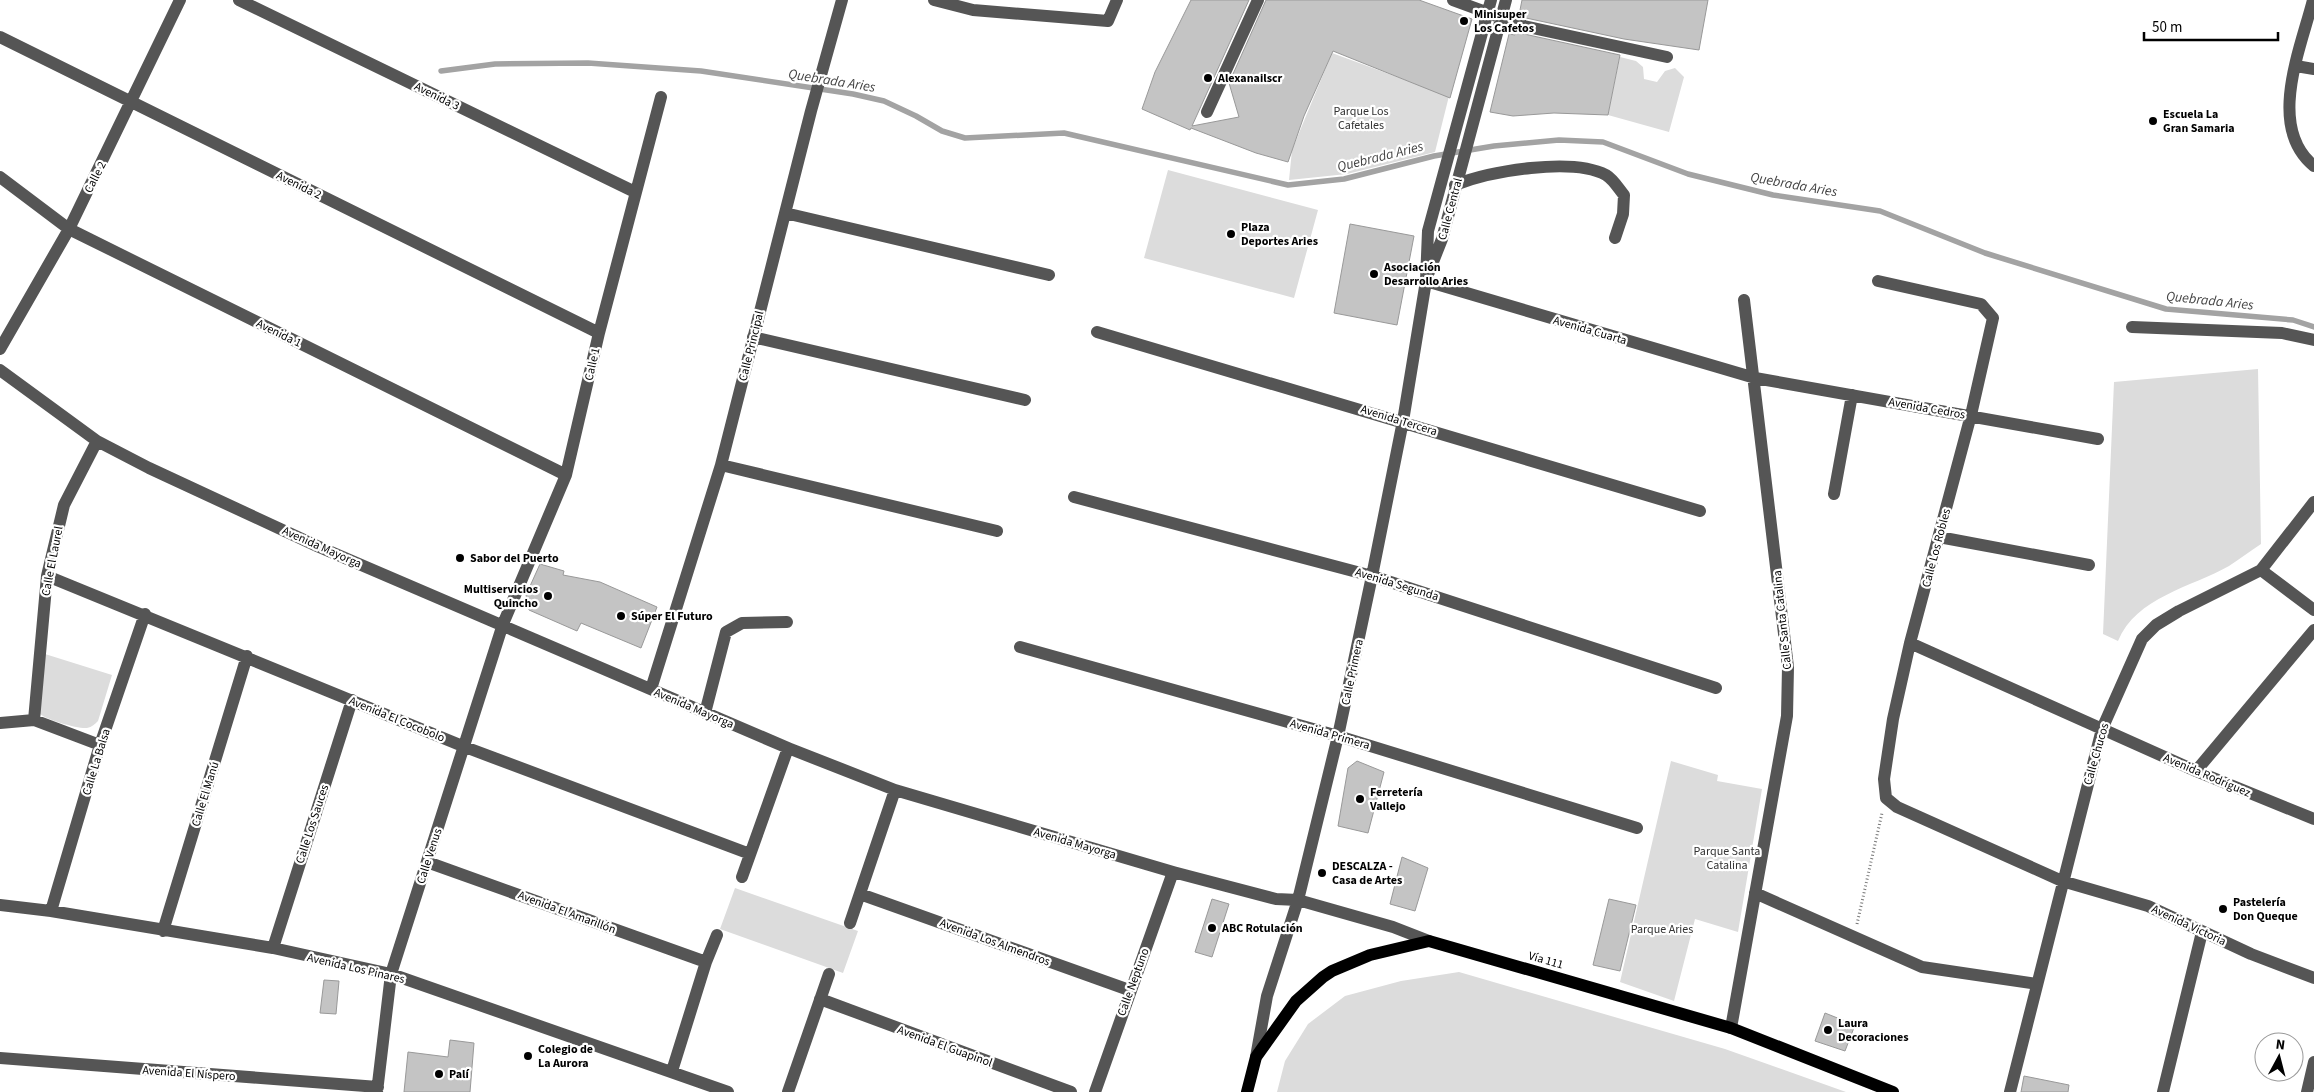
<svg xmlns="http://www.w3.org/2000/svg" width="2314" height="1092" viewBox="0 0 2314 1092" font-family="'Source Sans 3',sans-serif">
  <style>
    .green { fill: #dcdcdc }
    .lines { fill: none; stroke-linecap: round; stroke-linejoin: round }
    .stream { stroke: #a3a3a3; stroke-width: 5.5 }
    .building { fill: #c4c4c4; stroke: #999 }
    .path { stroke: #777; stroke-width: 3; stroke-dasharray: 1 2.5; stroke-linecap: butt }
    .minor { stroke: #555; stroke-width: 12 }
    .major { stroke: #000; stroke-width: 12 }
    .poi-dot { fill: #000; stroke: #fff; stroke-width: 2 }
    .labels { text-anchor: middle; stroke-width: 4.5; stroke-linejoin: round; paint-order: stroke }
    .poi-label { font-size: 12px; font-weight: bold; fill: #000; stroke: #fff; text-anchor: start }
    .street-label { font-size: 12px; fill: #000; stroke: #fff }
    .park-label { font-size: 12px; fill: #333; stroke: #fff }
    .water-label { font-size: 14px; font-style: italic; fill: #444; stroke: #fff }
  </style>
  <rect width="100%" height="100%" fill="#fff"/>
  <path class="green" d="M1332 53 1449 96 1435 152 1347 174 1289 180 1292 150Z
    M1620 57 1636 61 1643 67 1644 79 1657 82 1665 71 1675 68 1684 77 1669 132 1608 115Z
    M1168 170 1318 210 1294 298 1144 258Z
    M2258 369 2261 544C2250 551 2240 559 2229 566 2192 587 2136 597 2118 641L2103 634 2114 382Z
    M45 654 112 675 98 721C95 724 92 727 87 728 78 729 47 720 40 714Z
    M1671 761 1718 775 1717 781 1762 789 1738 932 1695 919 1674 1001 1620 982Z
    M735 888 858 931 843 973 720 929Z
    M1459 972 1725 1049 1846 1092H1277L1285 1061 1308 1024 1345 996 1401 981Z"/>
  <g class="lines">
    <path class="stream" d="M441 71 495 64 588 63 701 71 853 94 884 101 916 116 942 131 965 138 1064 133 1288 185 1344 179 1434 156 1494 146 1559 140 1603 142 1688 174 1773 195 1880 211 1985 253 2166 309 2293 320 2314 327"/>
  </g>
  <path class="building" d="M1191 0H1249L1192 126 1239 117 1229 83 1266 0H1419L1472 19 1450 98 1333 51 1304 116 1288 162 1256 153 1191 128 1190 130 1142 109 1155 72Z
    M1522 0H1708L1699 50 1624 39 1526 18 1519 15Z
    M1515 32 1620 55 1608 115 1554 113 1513 116 1490 112 1509 34 1515 35Z
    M1350 224 1414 236 1397 325 1334 313Z
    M540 564 564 571 563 575 600 582 657 607 641 648 581 623 577 631 529 610 526 595Z
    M1357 761 1384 772 1368 833 1338 826 1348 768Z
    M1402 857 1428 868 1415 911 1390 904Z
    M1212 899 1229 904 1212 957 1195 952Z
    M1609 899 1636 905 1620 971 1593 965Z
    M324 980 339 981 336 1014 320 1013Z
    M1825 1013 1855 1025 1845 1051 1815 1041Z
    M450 1040 474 1043 470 1092H404L408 1052 448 1057Z
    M2024 1076 2069 1085 2068 1092H2021Z"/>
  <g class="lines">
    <path class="path" d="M1857 924 1882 813"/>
    <path class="minor" d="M239 0 635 192
      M934 0 973 10 1108 21 1117 0
      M1453 0 1524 26 1667 57
      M2313 0C2301 48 2266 127 2314 166
      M0 37 599 333
      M2296 66 2314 69
      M1207 112 1258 0
      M0 177 69 229 566 475
      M1455 185C1490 171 1572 157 1606 175 1613 179 1619 189 1624 195L1623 214 1615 238
      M785 213 1049 275
      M1429 272 1442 239 1506 0
      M1426 281 1755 378 2098 439
      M1878 281 1981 304 1993 318 1971 415 1910 643 1893 719 1884 779 1886 798 1897 807 2062 881 2148 906 2251 954 2314 978
      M2132 327 2282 333 2314 340
      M1097 332 1700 511
      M753 337 1025 400
      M0 349 69 229 180 0
      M0 370 97 441 149 468 317 546 788 748 895 790 1173 872 1276 899 1298 900 1393 927 1429 941
      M721 465 997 531
      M1834 494 1852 395
      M1074 497 1372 576 1716 688
      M1939 537 2089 565
      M2261 570 2314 610
      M47 576 465 747 750 854
      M1910 643 2196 771 2314 819
      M1020 647 1338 736 1637 828
      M651 689 721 465 811 111 842 0
      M705 713 726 632 742 623 787 622
      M34 720 47 576 64 505 97 441
      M0 723 34 720 100 745
      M2196 771 2314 630
      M427 862 706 962
      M742 877 788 748
      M1755 893 1922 967 2037 984
      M860 894 1129 990
      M0 905 51 911 273 948 391 974 728 1092
      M51 911 100 745 145 614
      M850 923 895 790
      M163 931 247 656
      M273 948 352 700
      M820 999 1071 1092
      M1731 1028 1787 716 1788 667 1744 300
      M1256 1057 1267 996 1298 900 1338 736 1372 576 1403 421 1426 281 1428 231 1491 0
      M0 1058 378 1087
      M672 1071 706 962 717 935
      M377 1092 391 974 503 624 566 475 599 333 661 97
      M788 1092 829 974
      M1095 1092 1173 872
      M2010 1092 2102 729 2142 639 2156 625 2179 611 2261 570 2314 502
      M2163 1092 2202 932
      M2307 1092 2314 1062"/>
    <path class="major" d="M1247 1092 1256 1057 1296 1001 1323 977 1332 971 1370 955 1429 941 1731 1028 1893 1092"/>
  </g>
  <g class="poi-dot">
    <circle cx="1464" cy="21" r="5"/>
    <circle cx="1208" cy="78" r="5"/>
    <circle cx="2153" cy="121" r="5"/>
    <circle cx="1231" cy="234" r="5"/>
    <circle cx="1374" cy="274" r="5"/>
    <circle cx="460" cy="558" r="5"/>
    <circle cx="548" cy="596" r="5"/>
    <circle cx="621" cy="616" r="5"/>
    <circle cx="1360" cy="799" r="5"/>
    <circle cx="1322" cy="873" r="5"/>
    <circle cx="2223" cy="909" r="5"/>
    <circle cx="1212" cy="928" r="5"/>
    <circle cx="1828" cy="1030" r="5"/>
    <circle cx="528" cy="1056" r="5"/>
    <circle cx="439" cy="1074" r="5"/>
  </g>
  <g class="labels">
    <g class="poi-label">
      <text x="1474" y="18">Minisuper<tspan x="1474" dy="14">Los Cafetos</tspan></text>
      <text x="1218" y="82">Alexanailscr</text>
      <text x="2163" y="118">Escuela La<tspan x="2163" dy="14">Gran Samaria</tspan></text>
      <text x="1241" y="231">Plaza<tspan x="1241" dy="14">Deportes Aries</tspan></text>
      <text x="1384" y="271">Asociación<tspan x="1384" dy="14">Desarrollo Aries</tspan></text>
      <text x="470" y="562">Sabor del Puerto</text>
      <text x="538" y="593" text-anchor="end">Multiservicios<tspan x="538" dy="14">Quincho</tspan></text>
      <text x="631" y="620">Súper El Futuro</text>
      <text x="1370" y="796">Ferretería<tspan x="1370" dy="14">Vallejo</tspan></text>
      <text x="1332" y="870">DESCALZA -<tspan x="1332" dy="14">Casa de Artes</tspan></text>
      <text x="2233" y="906">Pastelería<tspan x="2233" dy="14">Don Queque</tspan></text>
      <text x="1222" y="932">ABC Rotulación</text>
      <text x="1838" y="1027">Laura<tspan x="1838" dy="14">Decoraciones</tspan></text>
      <text x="538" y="1053">Colegio de<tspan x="538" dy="14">La Aurora</tspan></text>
      <text x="449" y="1078">Palí</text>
    </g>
    <g class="street-label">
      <text transform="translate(437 96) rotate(26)" y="4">Avenida 3</text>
      <text transform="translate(95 177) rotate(-63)" y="4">Calle 2</text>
      <text transform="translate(299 185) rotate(26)" y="4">Avenida 2</text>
      <text transform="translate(1450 209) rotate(-75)" y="4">Calle Central</text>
      <text transform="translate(1590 330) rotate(16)" y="4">Avenida Cuarta</text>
      <text transform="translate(279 333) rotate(26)" y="4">Avenida 1</text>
      <text transform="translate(751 346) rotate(-76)" y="4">Calle Principal</text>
      <text transform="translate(592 364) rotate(-77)" y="4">Calle 1</text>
      <text transform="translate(1927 408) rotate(10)" y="4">Avenida Cedros</text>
      <text transform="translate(1399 420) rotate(17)" y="4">Avenida Tercera</text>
      <text transform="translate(322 547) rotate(24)" y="4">Avenida Mayorga</text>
      <text transform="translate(1936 548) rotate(-75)" y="4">Calle Los Robles</text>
      <text transform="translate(52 561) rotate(-79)" y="4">Calle El Laurel</text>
      <text transform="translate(1397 584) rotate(17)" y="4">Avenida Segunda</text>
      <text transform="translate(1782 620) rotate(-96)" y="4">Calle Santa Catalina</text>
      <text transform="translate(1352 672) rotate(-78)" y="4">Calle Primera</text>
      <text transform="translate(694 708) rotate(23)" y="4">Avenida Mayorga</text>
      <text transform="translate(397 719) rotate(22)" y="4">Avenida El Cocobolo</text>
      <text transform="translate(1330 734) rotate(16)" y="4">Avenida Primera</text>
      <text transform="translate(2096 754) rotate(-74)" y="4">Calle Chucos</text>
      <text transform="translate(96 762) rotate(-73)" y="4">Calle La Balsa</text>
      <text transform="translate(2207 775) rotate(23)" y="4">Avenida Rodríguez</text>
      <text transform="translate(205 794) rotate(-73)" y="4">Calle El Manú</text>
      <text transform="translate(312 824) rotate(-72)" y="4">Calle Los Sauces</text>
      <text transform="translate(1075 843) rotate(16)" y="4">Avenida Mayorga</text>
      <text transform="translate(429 856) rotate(-72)" y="4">Calle Venus</text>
      <text transform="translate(567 912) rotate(20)" y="4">Avenida El Amarillón</text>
      <text transform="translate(2189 925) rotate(25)" y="4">Avenida Victoria</text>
      <text transform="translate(995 942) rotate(20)" y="4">Avenida Los Almendros</text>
      <text transform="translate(1546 960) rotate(16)" y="4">Vía 111</text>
      <text transform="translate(356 968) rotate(13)" y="4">Avenida Los Pinares</text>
      <text transform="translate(1133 982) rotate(-70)" y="4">Calle Neptuno</text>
      <text transform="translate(945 1046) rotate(20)" y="4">Avenida El Guapinol</text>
      <text transform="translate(189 1073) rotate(4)" y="4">Avenida El Níspero</text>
    </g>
    <g class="park-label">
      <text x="1361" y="115">Parque Los<tspan x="1361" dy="14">Cafetales</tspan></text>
      <text x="1727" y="855">Parque Santa<tspan x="1727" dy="14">Catalina</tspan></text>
      <text x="1662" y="933">Parque Aries</text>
    </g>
    <g class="water-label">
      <text transform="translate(832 80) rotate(9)" y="5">Quebrada Aries</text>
      <text transform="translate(1380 156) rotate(-14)" y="5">Quebrada Aries</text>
      <text transform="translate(1794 184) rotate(10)" y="5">Quebrada Aries</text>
      <text transform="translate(2210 300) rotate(6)" y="5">Quebrada Aries</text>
    </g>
  </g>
  <g transform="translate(2279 1057) rotate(7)"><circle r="24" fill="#ffffff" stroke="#999999"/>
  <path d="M0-4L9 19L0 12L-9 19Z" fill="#000000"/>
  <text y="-8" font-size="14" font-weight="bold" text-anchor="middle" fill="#000000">N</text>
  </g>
  <path d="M2144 32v8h134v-8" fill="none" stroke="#000000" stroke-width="2.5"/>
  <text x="2152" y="32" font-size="15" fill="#000000" stroke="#ffffff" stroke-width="4" paint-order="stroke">50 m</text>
</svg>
